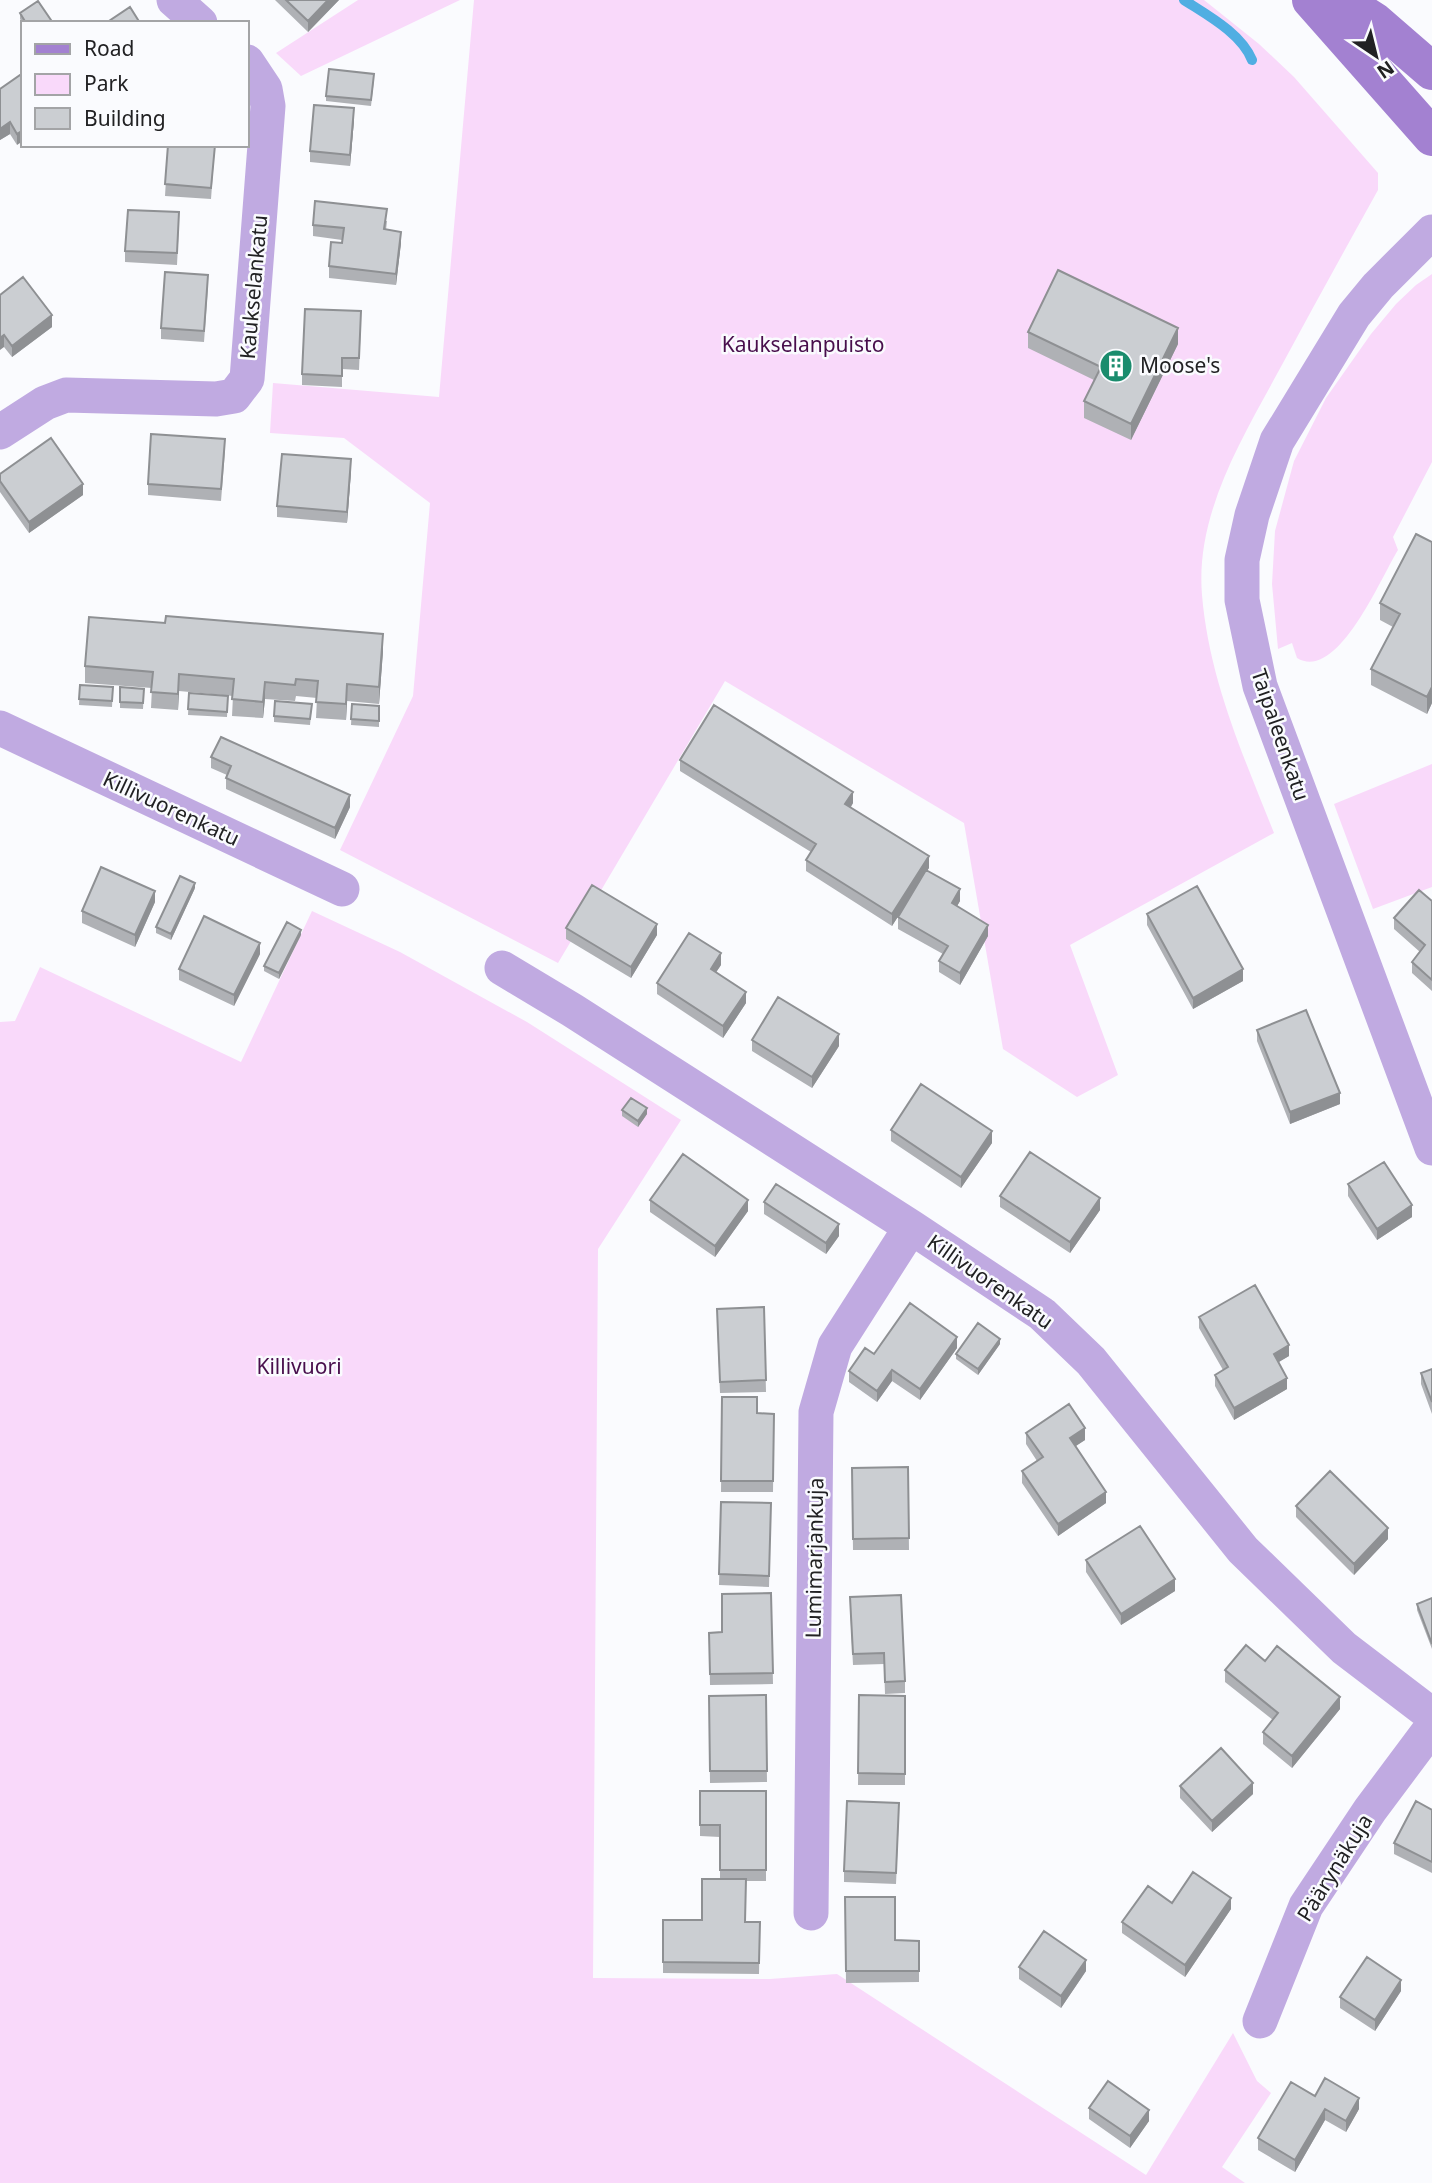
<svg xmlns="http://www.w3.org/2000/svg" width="1432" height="2183" viewBox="0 0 1432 2183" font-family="'Noto Sans',sans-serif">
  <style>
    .green { fill: #f9d9fa }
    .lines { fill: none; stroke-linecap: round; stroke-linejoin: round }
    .stream { stroke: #50aee2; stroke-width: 10 }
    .street { stroke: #c0aae1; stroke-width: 35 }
    .secondary { stroke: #a381d1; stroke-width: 38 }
    .wall { fill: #afb1b5 }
    .shaded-wall { fill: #8e9093 }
    .building { fill: #cbced2; stroke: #8e9093; stroke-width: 2 }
    .labels { text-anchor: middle; stroke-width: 5; stroke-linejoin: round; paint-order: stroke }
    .street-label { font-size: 21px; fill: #212123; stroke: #fafbfe }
    .park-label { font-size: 21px; fill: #480e4c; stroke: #fafbfe }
    .poi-label { font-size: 21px; fill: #212123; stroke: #fafbfe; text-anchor: start }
  </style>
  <rect width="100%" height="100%" fill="#fafbfe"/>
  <path class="green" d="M358 0H460L301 76 276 53Z
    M474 0H1204L1259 44 1294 77 1378 173V190C1346 248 1314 305 1283 363 1245 434 1195 511 1202 595 1209 679 1243 755 1274 833L1070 945 1118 1075 1077 1097 1003 1049 964 823 725 681 558 963 340 850 413 696 430 503 344 438 270 433 273 383 439 397Z
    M1432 274V462L1393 537 1398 550C1382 575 1338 683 1297 658L1292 643 1278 649 1272 584 1275 531 1294 461 1326 398 1371 334 1396 304 1416 285Z
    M1432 764V887L1373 909 1334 804Z
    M312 911 400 952 527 1022 681 1120 598 1249 593 1978 770 1979 837 1974 1146 2175 1233 2033 1257 2081 1271 2093 1222 2167 1245 2183H0V1022L15 1021 40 967 241 1062Z"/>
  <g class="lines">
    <path class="stream" d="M1184 0C1207 15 1241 33 1252 60"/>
    <path class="street" d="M174 0 200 23
      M1432 232 1378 286 1354 315 1277 441 1252 515 1242 560V600L1260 686 1432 1148
      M0 432 45 403 66 395 216 399 234 396 247 379 268 106 265 89 247 62
      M0 728 342 889
      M502 968 572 1010 911 1227 1042 1314 1091 1361 1243 1550 1344 1648 1432 1715
      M811 1913 816 1412 835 1346 911 1227
      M1260 2021 1306 1906 1370 1810 1432 1727"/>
    <path class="secondary" d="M1311 0 1432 137
      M1341 0 1374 21 1432 71"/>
  </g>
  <path class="wall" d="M275 0H339L308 32Z
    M20 13 53 23H23L20 19Z
    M23 73 17 145 10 134 0 140V89Z
    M374 80 371 106 326 101V96Z
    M354 120 350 166 310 162V151Z
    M168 145H215L211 199 165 196Z
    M387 221 386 230 401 243 396 285 329 278V266L342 243V240L313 236V225Z
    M179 224 177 265 125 262V251Z
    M208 287 204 342 161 339V328Z
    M0 295 52 327 12 357 4 347Z
    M361 323 359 370 342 369V387L302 385V374Z
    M1028 332 1178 344 1131 440 1084 418V401L1094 380 1028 348Z
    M225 451 221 501 148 495V484Z
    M351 471 347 523 277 517V506Z
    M0 474 83 495 29 533 0 492Z
    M1432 542V703L1427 714 1371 685V669L1393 627 1380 620V603Z
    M383 651 379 704 347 701 346 720 316 718 317 698 296 696 295 701 265 699 263 718 232 716 233 696 179 691 178 710 151 708 152 688 85 683V666Z
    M80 685 113 687 112 707 79 705Z
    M120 687 144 689 143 709 120 708Z
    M189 693 228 696 227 717 188 715Z
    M312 704 310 725 274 722V716Z
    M352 704 379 706V727L351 725Z
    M211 757 350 807 335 839 226 789V778L227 775 211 768Z
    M680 760 853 803 851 807 929 868 927 870 960 901 957 906 988 936 960 985 939 972V961L943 954 898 929V917L916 888 892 926 806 871V860L811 852 680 771Z
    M195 888 171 940 156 933V927Z
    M1432 901V991L1412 973V962L1420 952 1394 929V918Z
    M155 902 135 947 82 923V911Z
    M1147 914 1243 981 1193 1009 1147 925Z
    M566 928 657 935 631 978 566 939Z
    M301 935 279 979 264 971V966Z
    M260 954 234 1006 179 980V969Z
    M721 965 716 972 746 1003 723 1038 657 994V983Z
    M1257 1030 1340 1104 1290 1124 1257 1041Z
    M752 1040 839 1046 812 1088 752 1051Z
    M622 1110 647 1114 638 1127 622 1116Z
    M891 1130 992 1143 961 1188 891 1141Z
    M1348 1184 1412 1217 1377 1240 1348 1196Z
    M1000 1196 1100 1210 1070 1253 1000 1207Z
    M650 1200 748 1211 715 1257 650 1212Z
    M764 1202 839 1236 826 1254 764 1214Z
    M764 1307 766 1392 720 1393 717 1320Z
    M1199 1317 1289 1356 1278 1362 1287 1389 1234 1420 1215 1386V1375L1223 1370 1199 1328Z
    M1000 1344 978 1375 956 1359V1354Z
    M957 1348 920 1400 892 1381 877 1402 849 1382V1371L874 1354Z
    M1432 1369V1414L1421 1384V1373Z
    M722 1397 757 1413 774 1414 773 1492H721Z
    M1026 1433 1085 1440 1075 1446 1106 1503 1058 1536 1022 1483V1471L1037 1461 1026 1444Z
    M908 1467 909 1550H853L852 1468Z
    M721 1502 771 1503 769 1587 719 1585Z
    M1296 1506 1388 1539 1354 1575 1296 1517Z
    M1086 1560 1175 1591 1121 1625 1086 1572Z
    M771 1593 773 1684 710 1685 709 1633 722 1632Z
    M1432 1598V1649L1417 1610V1604Z
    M850 1608 905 1681V1693L885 1694 884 1664 853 1665Z
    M1265 1661 1340 1709 1292 1768 1263 1744V1732L1273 1720 1225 1682V1670Z
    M766 1695 767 1782 710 1783 709 1696Z
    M859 1695 905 1696V1785H858Z
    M1180 1786 1253 1794 1212 1832 1180 1798Z
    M700 1791H766V1881H746L745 1922H760L759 1974 663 1973V1920H702L720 1879V1837L700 1836Z
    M1432 1810V1873L1394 1854V1843Z
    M899 1815 896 1884 844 1882V1871Z
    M845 1897 895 1940 919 1941V1982L846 1983Z
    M1172 1903 1231 1909 1185 1977 1122 1933V1922Z
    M1019 1967 1086 1971 1061 2008 1019 1979Z
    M1401 1991 1375 2031 1340 2008V1997Z
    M1315 2096 1359 2109 1346 2132 1325 2120 1295 2172 1258 2150V2138Z
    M1089 2108 1149 2121 1130 2148 1089 2119Z"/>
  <path class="shaded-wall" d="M328 0H339L308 32V21Z
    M354 108V120L350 166V155Z
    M10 122V134L0 140V129Z
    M23 130V141L17 145V134Z
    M401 232V243L396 285V274Z
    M52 315V327L12 357V346Z
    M1178 328V344L1131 440V424Z
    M4 335V347L0 350V338Z
    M351 459V471L347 523V512Z
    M83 484V495L29 533V522Z
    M383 634V651L379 704V687Z
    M179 674V691L178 710V694Z
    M265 682V699L263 718V702Z
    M347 684V701L346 720V704Z
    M1432 687V703L1427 714V697Z
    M853 792V803L845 816V804Z
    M350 795V807L335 839V828Z
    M929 856V868L892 926V914Z
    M195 883V888L171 940V934Z
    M960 889V901L952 915V903Z
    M155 891V902L135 947V935Z
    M657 924V935L631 978V967Z
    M988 925V936L960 985V973Z
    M301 930V935L279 979V973Z
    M260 943V954L234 1006V995Z
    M721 953V965L711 980V969Z
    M1243 969V981L1193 1009V998Z
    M746 992V1003L723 1038V1026Z
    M839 1034V1046L812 1088V1077Z
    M1340 1093V1104L1290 1124V1112Z
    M647 1108V1114L638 1127V1121Z
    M992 1131V1143L961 1188V1177Z
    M1100 1198V1210L1070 1253V1242Z
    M748 1200V1211L715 1257V1246Z
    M1412 1205V1217L1377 1240V1229Z
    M839 1224V1236L826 1254V1243Z
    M957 1337V1348L920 1400V1389Z
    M1000 1339V1344L978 1375V1369Z
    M1289 1345V1356L1274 1365V1354Z
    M892 1370V1381L877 1402V1391Z
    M1287 1378V1389L1234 1420V1408Z
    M1085 1428V1440L1070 1450V1438Z
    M1106 1492V1503L1058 1536V1524Z
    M1388 1528V1539L1354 1575V1564Z
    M1175 1579V1591L1121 1625V1614Z
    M1340 1697V1709L1292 1768V1756Z
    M1253 1783V1794L1212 1832V1821Z
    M1231 1898V1909L1185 1977V1965Z
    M1086 1960V1971L1061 2008V1996Z
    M1401 1980V1991L1375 2031V2020Z
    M1359 2098V2109L1346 2132V2121Z
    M1325 2109V2120L1295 2172V2160Z
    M1149 2110V2121L1130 2148V2136Z"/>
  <path class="building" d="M286 0H328L308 21Z
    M38 1 53 23H26L20 13Z
    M130 7 140 23H106Z
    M329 69 374 74 371 100 326 96Z
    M23 73V130L17 134 10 122 0 129V89Z
    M314 105 354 108 350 155 310 151Z
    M168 145H215L211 188 165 184Z
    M315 201 387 209 384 229 401 232 396 274 329 266 331 242 342 243 344 228 313 225Z
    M128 210 179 212 177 253 125 251Z
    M1058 270 1178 328 1131 424 1084 401 1101 367 1028 332Z
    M165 272 208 275 204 331 161 328Z
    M23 277 52 315 12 346 4 335 0 338V295Z
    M305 309 361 311 359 358H342V376L302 374Z
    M151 434 225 439 221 489 148 484Z
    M51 438 83 484 29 522 0 481V474Z
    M282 454 351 459 347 512 277 506Z
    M1416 534 1432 542V687L1427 697 1371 669 1400 614 1380 603Z
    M166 616 383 634 379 687 347 684 346 704 316 702 318 681 296 679 295 685 265 682 263 702 232 699 234 679 179 674 178 694 151 692 153 672 85 666 89 617 165 623Z
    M80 685 113 687 112 701 79 699Z
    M120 687 144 689 143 703 120 702Z
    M189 693 228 696 227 712 188 709Z
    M275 701 312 704 310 719 274 716Z
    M352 704 379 706V721L351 719Z
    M714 705 853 792 845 804 929 856 892 914 806 860 816 844 680 760Z
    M221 737 350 795 335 828 226 778 231 766 211 757Z
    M101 867 155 891 135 935 82 911Z
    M926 870 960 889 952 903 988 925 960 973 939 961 948 946 898 917Z
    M180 876 195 883 171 934 156 927Z
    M592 885 657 924 631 967 566 928Z
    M1197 886 1243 969 1193 998 1147 914Z
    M1419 890 1432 901V980L1412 962 1425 945 1394 918Z
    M204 916 260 943 234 995 179 969Z
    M287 922 301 930 279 973 264 966Z
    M689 933 721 953 711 969 746 992 723 1026 657 983Z
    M778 997 839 1034 812 1077 752 1040Z
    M1306 1010 1340 1093 1290 1112 1257 1030Z
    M921 1084 992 1131 961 1177 891 1130Z
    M631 1098 647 1108 638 1121 622 1110Z
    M1030 1152 1100 1198 1070 1242 1000 1196Z
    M683 1154 748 1200 715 1246 650 1200Z
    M1384 1162 1412 1205 1377 1229 1348 1184Z
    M776 1184 839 1224 826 1243 764 1202Z
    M1255 1285 1289 1345 1274 1354 1287 1378 1234 1408 1215 1375 1228 1367 1199 1317Z
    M910 1303 957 1337 920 1389 892 1370 877 1391 849 1371 865 1348 874 1354Z
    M764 1307 766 1380 720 1382 717 1309Z
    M978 1323 1000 1339 978 1369 956 1354Z
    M1432 1369V1402L1421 1373Z
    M722 1397H757V1413L774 1414 773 1481H721Z
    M1069 1404 1085 1428 1070 1438 1106 1492 1058 1524 1022 1471 1043 1457 1026 1433Z
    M908 1467 909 1538 853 1539 852 1468Z
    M1330 1471 1388 1528 1354 1564 1296 1506Z
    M721 1502 771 1503 769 1576 719 1574Z
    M1140 1526 1175 1579 1121 1614 1086 1560Z
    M771 1593 773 1673 710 1674 709 1633 722 1632V1594Z
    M901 1595 905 1681 885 1682 884 1653 853 1654 850 1597Z
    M1432 1598V1644L1417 1604Z
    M1246 1645 1265 1661 1277 1646 1340 1697 1292 1756 1263 1732 1278 1713 1225 1670Z
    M766 1695 767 1771H710L709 1696Z
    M859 1695 905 1696V1774L858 1773Z
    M1221 1748 1253 1783 1212 1821 1180 1786Z
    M700 1791H766V1870H720V1825H700Z
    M847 1801 899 1803 896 1873 844 1871Z
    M1416 1801 1432 1810V1862L1394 1843Z
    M1193 1872 1231 1898 1185 1965 1122 1922 1148 1886 1172 1903Z
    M702 1879H746L745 1922H760L759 1963 663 1962V1920H702Z
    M845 1897H895V1940L919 1941V1971H846Z
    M1044 1931 1086 1960 1061 1996 1019 1967Z
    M1367 1957 1401 1980 1375 2020 1340 1997Z
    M1325 2078 1359 2098 1346 2121 1325 2109 1295 2160 1258 2138 1291 2082 1315 2096Z
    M1108 2081 1149 2110 1130 2136 1089 2108Z"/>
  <defs>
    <symbol id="building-disc" viewBox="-11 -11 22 22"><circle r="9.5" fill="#1a8c6d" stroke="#fafbfe"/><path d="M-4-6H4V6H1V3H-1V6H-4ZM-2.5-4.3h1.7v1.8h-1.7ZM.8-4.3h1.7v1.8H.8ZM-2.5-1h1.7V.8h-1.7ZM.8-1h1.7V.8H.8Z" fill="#fff"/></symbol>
  </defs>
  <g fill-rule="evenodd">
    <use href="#building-disc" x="1097" y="347" width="38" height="38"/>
  </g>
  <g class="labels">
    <g class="street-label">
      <text transform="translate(254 287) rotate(-85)" y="7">Kaukselankatu</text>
      <text transform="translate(1280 735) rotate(71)" y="7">Taipaleenkatu</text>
      <text transform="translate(171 809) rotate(25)" y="7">Killivuorenkatu</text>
      <text transform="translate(990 1282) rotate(35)" y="7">Killivuorenkatu</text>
      <text transform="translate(815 1558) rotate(-89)" y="7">Lumimarjankuja</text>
      <text transform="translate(1335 1868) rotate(-58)" y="7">Päärynäkuja</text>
    </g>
    <g class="park-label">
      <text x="803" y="352">Kaukselanpuisto</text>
      <text x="299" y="1374">Killivuori</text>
    </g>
    <g class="poi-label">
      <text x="1140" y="373">Moose's</text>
    </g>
  </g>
  <rect x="21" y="21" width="228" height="126" fill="#fafbfe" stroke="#a3a4a6" stroke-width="2"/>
  <rect x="35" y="44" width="35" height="10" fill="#a381d1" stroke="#a3a4a6" stroke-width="2"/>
  <text x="84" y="56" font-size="21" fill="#212123">Road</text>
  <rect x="35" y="74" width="35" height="21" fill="#f9d9fa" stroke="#a3a4a6" stroke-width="2"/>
  <text x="84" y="91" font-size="21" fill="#212123">Park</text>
  <rect x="35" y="108" width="35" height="21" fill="#cbced2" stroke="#a3a4a6" stroke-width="2"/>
  <text x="84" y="126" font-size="21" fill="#212123">Building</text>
  <g transform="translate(1376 56) rotate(145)" stroke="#fafbfe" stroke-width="5" paint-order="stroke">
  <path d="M0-5L12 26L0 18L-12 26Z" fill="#212123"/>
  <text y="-10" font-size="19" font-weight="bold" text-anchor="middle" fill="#212123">N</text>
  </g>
</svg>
